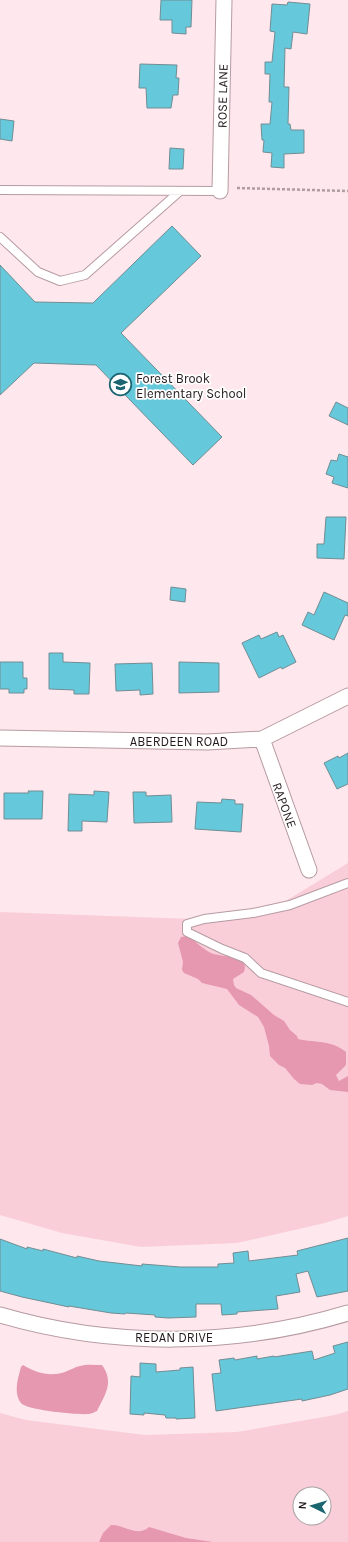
<svg xmlns="http://www.w3.org/2000/svg" width="348" height="1542" viewBox="0 0 348 1542" font-family="Karla,sans-serif">
  <style>
    .green { fill: #f9ced9; fill-rule: evenodd }
    .water { fill: #e598af }
    .building { fill: #65c9db; stroke: #718d93 }
    .lines { fill: none; stroke-linecap: round; stroke-linejoin: round }
    .lane-casing { stroke: #b69ba2; stroke-width: 10 }
    .street-casing { stroke: #b69ba2; stroke-width: 17 }
    .path { stroke: #af9da2; stroke-width: 2.5; stroke-dasharray: 3 2; stroke-linecap: butt }
    .lane { stroke: #fff; stroke-width: 8 }
    .street { stroke: #fff; stroke-width: 15 }
    .labels { text-anchor: middle; stroke-width: 3.5; stroke-linejoin: round; paint-order: stroke }
    .street-label { font-size: 13px; fill: #23191c; stroke: #fff }
    .poi-label { font-size: 13px; fill: #23191c; stroke: #fff; text-anchor: start }
  </style>
  <rect width="100%" height="100%" fill="#fee7ed"/>
  <path class="green" d="M348 863V1216L325 1223 237 1243 141 1247 62 1233 0 1215V912L192 919 261 916Z
    M348 1411V1542H0V1413L26 1420 145 1435 237 1432 335 1415ZM300 1494H324V1518H300Z"/>
  <path class="water" d="M187 936C194 939 202 949 211 953 220 957 234 955 242 961 246 964 245 968 244 972L233 979 234 985 236 988 251 995 274 1015 284 1021 290 1030 297 1036 298 1039C316 1043 332 1040 346 1052V1065L336 1075 339 1081 348 1076V1092L330 1090 322 1084 317 1083 312 1085 300 1084 294 1079 285 1068 279 1065 270 1056 269 1046 264 1027 258 1017 239 1005 227 989 202 983 198 979 184 973 182 970 183 962 178 943 181 937Z
    M23 1365C36 1373 50 1377 65 1372 70 1370 75 1367 80 1366 87 1364 95 1365 102 1365 115 1383 104 1396 97 1411 94 1412 91 1414 88 1414 78 1415 26 1410 21 1403 13 1393 18 1378 21 1367Z
    M111 1525C124 1524 137 1538 149 1527L186 1538 213 1542H99L103 1533Z"/>
  <path class="building" d="M161 0H192L191 27H186V34L172 33V20H160Z
    M288 2 310 4 307 34 293 32 291 49 285 48 284 87H289L288 124H290L291 130H304V153L284 154V168L271 167 272 153 263 152 264 140H262L261 124H270L272 102H269L270 74H265V62H272L275 32 270 31 272 4 287 5Z
    M140 64 177 65 176 78H179L178 95H173L171 108H147L146 88H139Z
    M0 119 14 121 12 141 0 139Z
    M170 148 184 149 183 169H169Z
    M172 226 201 256 121 333 222 437 193 465 96 365 34 363 0 395V265L35 302 93 303Z
    M336 402 348 408V425L329 416Z
    M339 454 348 457V488L332 483 334 477 326 474 331 460 337 461Z
    M326 517H346L344 559 317 558V544H324Z
    M171 587 186 589 185 602 170 600Z
    M324 592 348 603V616L345 615 334 640 302 625 308 612 314 615Z
    M277 632 279 637 283 635 296 662 282 669 281 667 259 678 242 643 259 635 261 639Z
    M49 653H63V662L90 663 89 694H74V690L49 689Z
    M0 662H23V678H27V689H24V693H9V689H0Z
    M179 662 219 663V692L179 693Z
    M152 663 153 694 140 695V690L116 691 115 664Z
    M348 753V784L337 789 324 763 338 756 339 758Z
    M28 791H43L42 819H4V793H29Z
    M94 791 109 792 107 822 82 821V831H68L69 794 94 795Z
    M133 792H146V796L171 795 172 822 134 823Z
    M222 799 235 800V804H243L241 832 195 829 197 802 221 803Z
    M348 1238V1291L317 1297 308 1271 296 1274 300 1292 276 1296 278 1309 237 1312V1314L222 1315 221 1304H196V1317L168 1318 155 1317V1315L126 1313 125 1314 111 1313 69 1306V1307L22 1297 0 1291V1239L27 1249V1247L43 1251V1249L77 1258V1256L99 1261 142 1266V1264L180 1267H218V1264L234 1263 233 1253 248 1251 249 1261 298 1255 297 1251Z
    M348 1342V1389L330 1395 302 1401V1399L216 1411 212 1374 221 1373 219 1360 234 1358 235 1360 257 1356V1359L274 1356V1357L312 1351 314 1360 335 1353 333 1346Z
    M140 1363 156 1364V1372L180 1370V1368L193 1367 195 1418 176 1419V1418H166L165 1415 144 1413V1415L130 1414 131 1376 140 1377Z"/>
  <g class="lines">
    <defs>
      <path id="lane" d="M0 190 220 191
        M0 237 38 272 60 281 85 275 179 192
        M348 883 290 905 253 913 204 919 187 924V932L222 949 245 958 261 973 348 1002"/>
      <path id="street" d="M220 191 224 0
        M0 738 207 742 262 739 348 696
        M262 739 309 870
        M0 1315C112 1348 236 1347 348 1313"/>
    </defs>
    <use href="#lane" class="lane-casing"/>
    <use href="#street" class="street-casing"/>
    <path class="path" d="M237 188 348 191"/>
    <use href="#lane" class="lane"/>
    <use href="#street" class="street"/>
  </g>
  <defs>
    <symbol id="school-ring" viewBox="-11 -11 22 22"><circle r="9.5" fill="#fff" stroke="#1b6571" stroke-width="1.5"/><path d="M0-5L7-2L0 1L-7-2ZM-4 1L0 2.5L4 1V4Q0 6-4 4Z" fill="#1b6571"/></symbol>
  </defs>
  <g fill-rule="evenodd">
    <use href="#school-ring" x="108" y="372" width="25" height="25"/>
  </g>
  <g class="labels">
    <g class="street-label">
      <text transform="translate(222 96) rotate(-89)" y="5">ROSE LANE</text>
      <text x="179" y="746">ABERDEEN ROAD</text>
      <text transform="translate(285 805) rotate(70)" y="5">RAPONE</text>
      <text x="174" y="1342">REDAN DRIVE</text>
    </g>
    <g class="poi-label">
      <text x="136" y="383">Forest Brook<tspan x="136" dy="15">Elementary School</tspan></text>
    </g>
  </g>
  <g transform="translate(312 1506) rotate(275)"><circle r="19" fill="#ffffff" stroke="#a7a3a4"/>
  <path d="M0-3L7 15L0 10L-7 15Z" fill="#1b6571"/>
  <text y="-6" font-size="11" font-weight="bold" text-anchor="middle" fill="#23191c">N</text>
  </g>
</svg>
